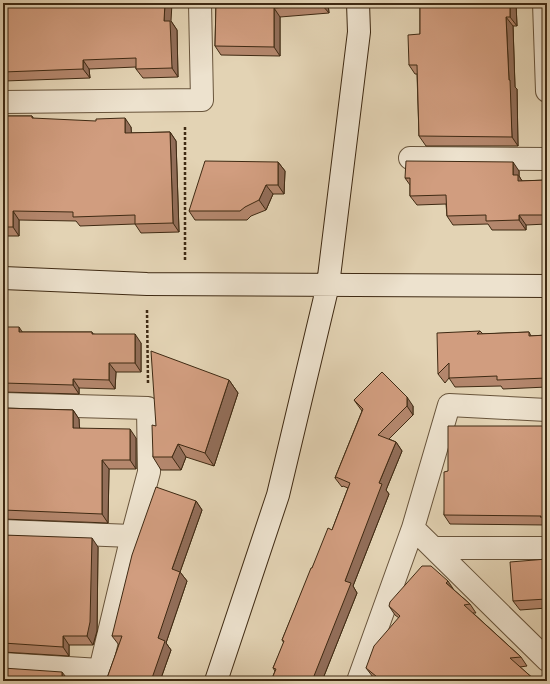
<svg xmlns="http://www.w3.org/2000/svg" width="550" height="684" viewBox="0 0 550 684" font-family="'EB Garamond',serif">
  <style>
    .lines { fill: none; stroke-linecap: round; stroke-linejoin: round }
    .street-casing { stroke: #68543b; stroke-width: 24 }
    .secondary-casing { stroke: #3f2a13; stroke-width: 24 }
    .path { stroke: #3f2a13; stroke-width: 2.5; stroke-dasharray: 3 2; stroke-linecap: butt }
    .street { stroke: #ede2ce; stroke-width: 22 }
    .secondary { stroke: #ede2ce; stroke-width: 22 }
    .wall { fill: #b4876d; stroke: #3f2a13 }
    .shaded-wall { fill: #926e59; stroke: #3f2a13 }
    .building { fill: #d19d7f; stroke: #3f2a13 }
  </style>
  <rect width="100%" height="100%" fill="#e3d3b4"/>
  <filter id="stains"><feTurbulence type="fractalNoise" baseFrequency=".005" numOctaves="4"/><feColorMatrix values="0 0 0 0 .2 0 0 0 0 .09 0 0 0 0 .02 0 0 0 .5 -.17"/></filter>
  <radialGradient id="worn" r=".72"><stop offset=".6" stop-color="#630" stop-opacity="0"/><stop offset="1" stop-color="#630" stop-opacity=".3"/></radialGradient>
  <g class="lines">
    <defs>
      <path id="street" d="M544 3 547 91
        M3 102 202 100 200 3
        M410 158 547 159
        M3 404 148 408 149 472 132 536 3 531
        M413 528 547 660
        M434 548H547
        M3 664 100 670 132 536
        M358 681 413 528 449 405 547 410"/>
      <path id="secondary" d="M3 278 147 284 547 286
        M216 681 278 495 328 285 359 32 358 3"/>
    </defs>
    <use href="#street" class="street-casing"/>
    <use href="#secondary" class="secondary-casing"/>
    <path class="path" d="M185 260V125
      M147 310 148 383"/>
    <use href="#street" class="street"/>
    <use href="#secondary" class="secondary"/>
  </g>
  <path class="wall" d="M3 3 171 21 177 30 178 77 143 78 136 69V67L89 69 90 78 4 81 3 80Z
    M216 3H328L329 13 280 17V56L221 55 215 46Z
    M420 3H516L517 26H513L515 87 517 89 518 146H426L419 136 417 74H415L409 65 420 34Z
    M3 116H32L34 119 131 127V133L170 132 176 141 179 232 141 233 135 224 80 226 76 221 19 220V236H3Z
    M278 162 285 171 284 194H273L266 210 251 216 247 220H195L189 211Z
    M519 171V176L522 181 547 180V224L526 225V230H492L488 224 453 225 447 216 446 204 417 205 410 196V185L405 178Z
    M3 327 22 332H92L93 334 141 343V372H116L115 389 79 388V394L3 392Z
    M480 331 483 334 529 332 531 336 547 335V387L503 389 501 386 455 387 449 378 445 383 438 374Z
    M229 380 238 393 214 466 186 457 181 470H161L153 457 156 426Z
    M354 400 413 406V415L389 439 396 442 402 451 386 490 389 494 353 586 357 593 322 681H271L275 671 273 668 284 643 282 640 312 568 332 530 348 488 343 486 342 487 335 478 362 411Z
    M3 408 73 410 79 419V428L136 438V469H109L108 523 3 519Z
    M547 423V527L546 525 450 524 444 515 448 471 546 426Z
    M196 501 202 510 180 572 187 581 166 643 171 650 160 681H106L119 645 112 636Z
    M3 535 98 547 97 631 93 645H69V656L3 652Z
    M547 559V608L520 610 513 601Z
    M454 590 470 604 476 613H473L521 657 527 666 520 667 536 681H378L373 677 366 668 399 618 395 615 389 606Z"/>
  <path class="shaded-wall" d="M165 3H172L171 21 177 30 178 77 172 68 164 21Z
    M322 3H328L329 13 322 5Z
    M510 3H516L517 26 510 17Z
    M274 8 280 17V56L274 47Z
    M506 17 513 26 515 87 517 89 518 146 512 137 509 80Z
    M83 60 89 69 90 78 83 69Z
    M125 118 131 127 132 142 125 133Z
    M170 132 176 141 179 232 173 223Z
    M278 162 285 171 284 194 278 185Z
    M513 162 519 171V176L524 184V190L513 175Z
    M266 185 273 194 266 210 259 200Z
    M13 211 19 220V236L13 227Z
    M519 215 526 225V230L519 220Z
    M19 327 25 336 19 332Z
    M135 334 141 343V372L135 363Z
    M109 363 116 372 115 389 109 380Z
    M73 379 79 388V394L73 385Z
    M229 380 238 393 214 466 205 453Z
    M407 397 413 406V415L407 406Z
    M73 410 79 419 80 437 73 428Z
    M130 429 136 438V469L130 460Z
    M396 442 402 451 386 490 389 494 353 586 357 593 322 681H312L345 581 379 483Z
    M178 444 186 457 181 470 172 457Z
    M102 460 109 469 108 523 102 514Z
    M196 501 202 510 180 572 187 581 166 643 171 650 160 681H151L158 638 172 569Z
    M92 538 98 547 97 631 93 645 87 636Z
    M448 581 454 590 446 583Z
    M63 636 69 645V656L63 647Z
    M62 672 69 681H62Z"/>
  <path class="building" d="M3 3H165L164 21H170L172 68 136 69V58L83 60V69L3 72Z
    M216 3H322V5L274 8V47L215 46Z
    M420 3H510V17H506L509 80H510L512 137 419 136 417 65H409L408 35 420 34Z
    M3 116H32V118L96 121V119L125 118V133L170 132 173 223 135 224V215L73 217V212L13 211V227H3Z
    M205 161 278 162V185H266L259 200 245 207 240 211H189Z
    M406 161 513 162V175H518V181L547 180V215H519V220L486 221V215L447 216 446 195 410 196V178H405Z
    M3 327H19V332H92V334H135V363H109V380L73 379V385L3 383Z
    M480 331 477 334 529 332V336L547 335V378L497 380V376L449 378V363L438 374 437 333Z
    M151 351 229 380 205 453 178 444 172 457H153L152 425 156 426Z
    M382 372 407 397V406L378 435 396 442 379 483 382 484 345 581 351 583 312 681H271L276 669 273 668 284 641 282 640 311 568H312L328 528 332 530 350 483 336 477 335 478 363 409 354 400Z
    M3 408 73 410V428L130 429V460H102V514L3 510Z
    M546 423H547V517H540L541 516 444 515V472L448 471V426H546Z
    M156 487 196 501 172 569 180 572 158 638 165 641 151 681H106L122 636H112L132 555Z
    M3 535 92 538 90 622 87 636H63V647L3 643Z
    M547 559V599L513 601 510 562Z
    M422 566H431L448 581 446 583 470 604 464 605 521 657 510 658 536 681H382L366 668 374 646 400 616 389 606 390 602Z
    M3 668 62 672V681H3Z"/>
  <rect width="550" height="684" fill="none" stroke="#e3d3b4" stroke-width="16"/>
  <rect x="4" y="4" width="542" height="676" fill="none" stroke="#3f2a13" stroke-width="2"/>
  <rect x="8" y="8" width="534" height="668" fill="none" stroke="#3f2a13"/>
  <rect width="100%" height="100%" filter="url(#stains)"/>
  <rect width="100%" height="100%" fill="url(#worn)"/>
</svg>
